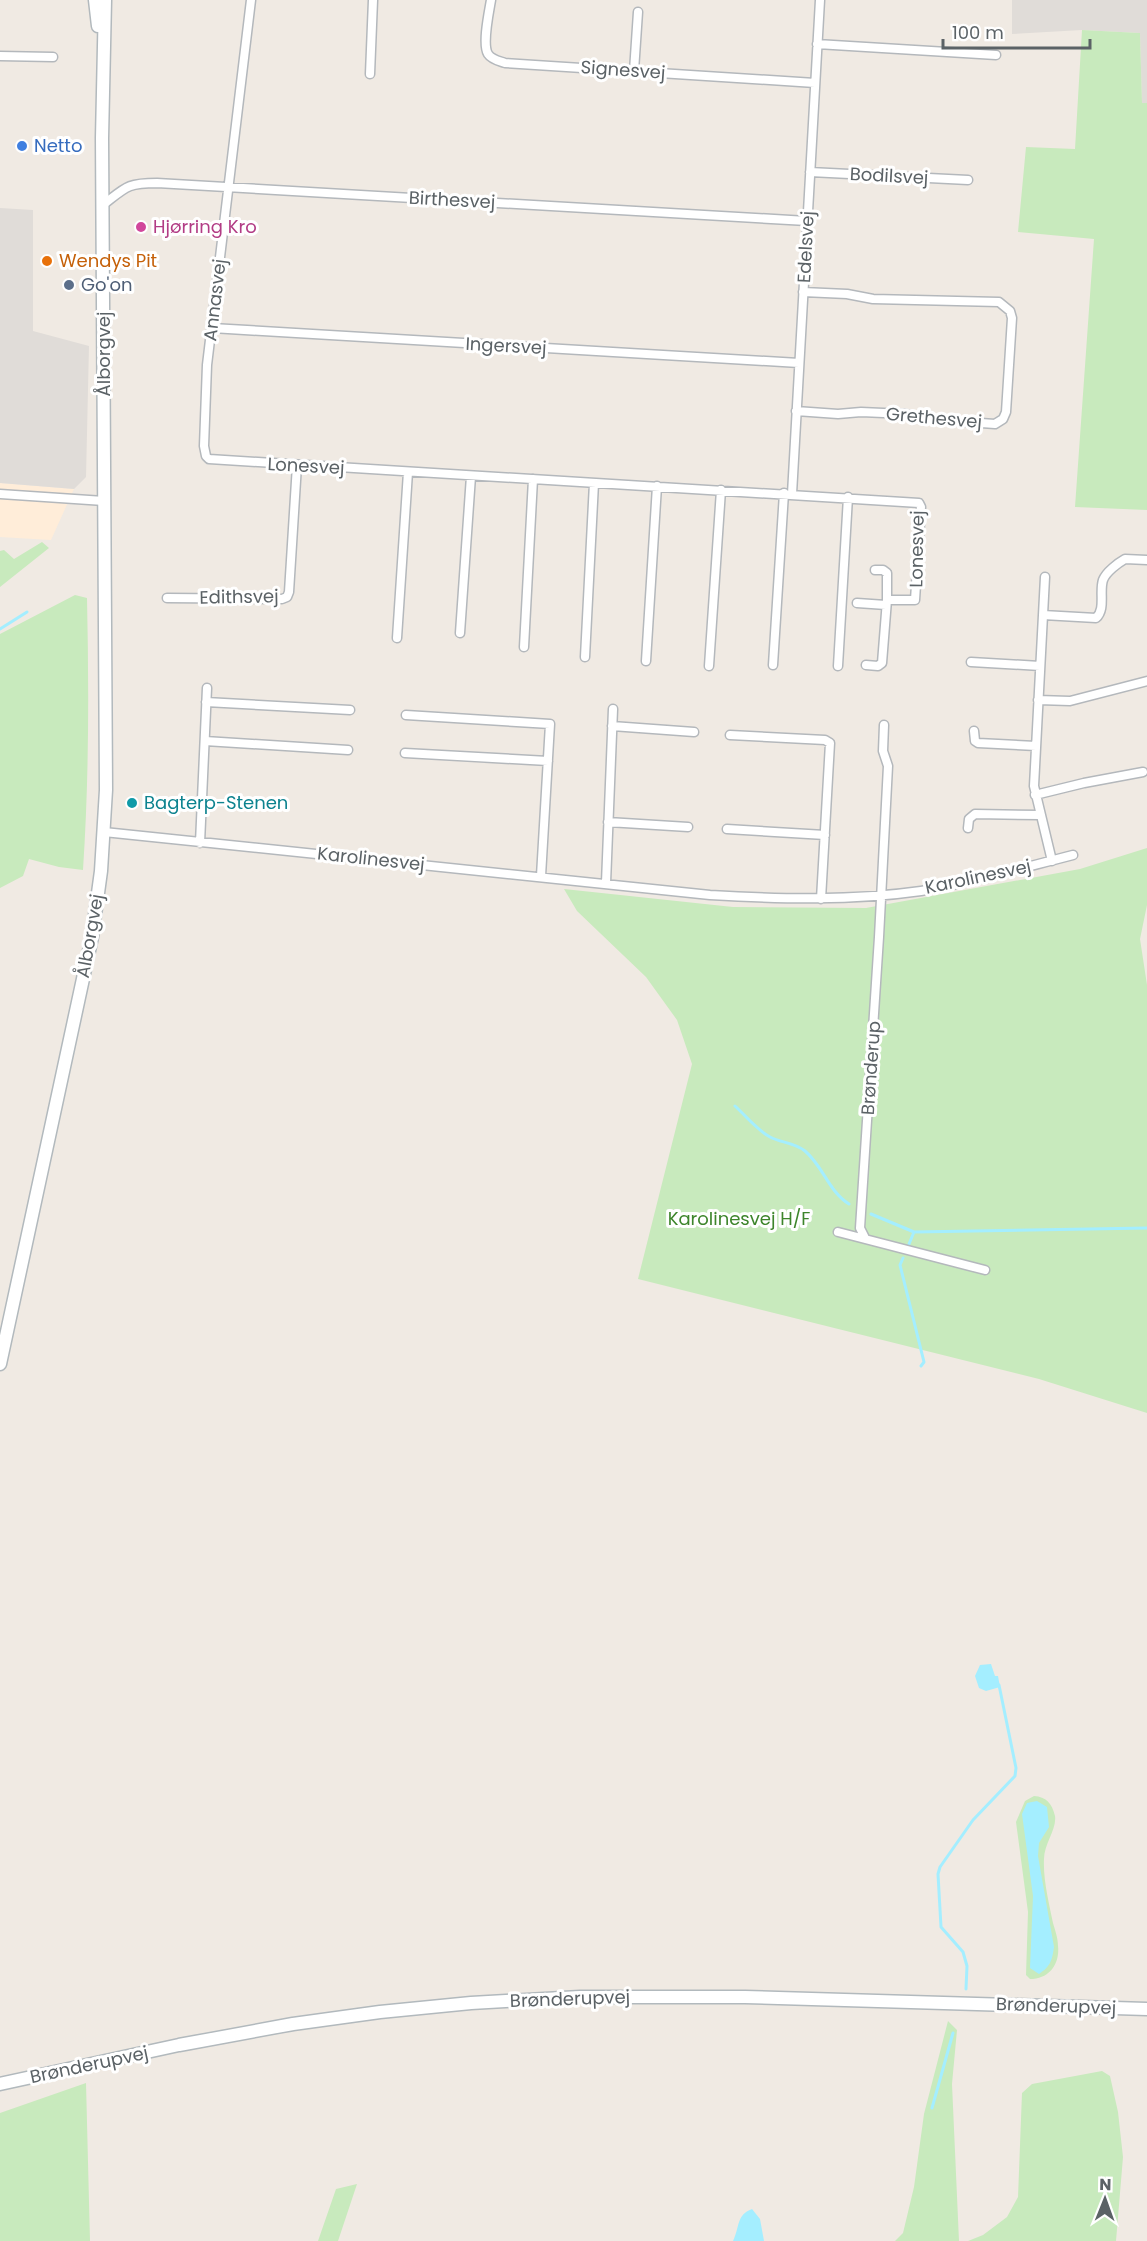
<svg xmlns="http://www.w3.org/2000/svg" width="1147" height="2241" viewBox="0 0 1147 2241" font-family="Poppins,sans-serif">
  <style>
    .commercial { fill: #ffedd9 }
    .industrial { fill: #e0dcd8 }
    .green { fill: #c8eabd }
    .water { fill: #a4eeff }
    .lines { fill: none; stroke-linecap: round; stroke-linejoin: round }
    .stream { stroke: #a4eeff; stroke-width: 3 }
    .street-casing { stroke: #b4b8bc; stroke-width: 11 }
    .secondary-casing { stroke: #b2b9bd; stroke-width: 15 }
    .street { stroke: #fff; stroke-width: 8 }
    .secondary { stroke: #fff; stroke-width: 12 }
    .shop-dot { fill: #3f7fe0; stroke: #fff; stroke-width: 2 }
    .hotel-dot { fill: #d1479c; stroke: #fff; stroke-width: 2 }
    .food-dot { fill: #e8710a; stroke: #fff; stroke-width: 2 }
    .service-dot { fill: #5c6f8a; stroke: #fff; stroke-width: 2 }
    .culture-dot { fill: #0f9aa8; stroke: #fff; stroke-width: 2 }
    .labels { text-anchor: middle; stroke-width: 6; stroke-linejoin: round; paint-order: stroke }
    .street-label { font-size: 18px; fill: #5b6266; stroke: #fff }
    .shop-label { font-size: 18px; fill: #366cbe; stroke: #fff; text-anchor: start }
    .hotel-label { font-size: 18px; fill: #b23c85; stroke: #fff; text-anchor: start }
    .food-label { font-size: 18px; fill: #c56008; stroke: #fff; text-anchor: start }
    .service-label { font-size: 18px; fill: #4e5e75; stroke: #fff; text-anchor: start }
    .culture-label { font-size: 18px; fill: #0d838f; stroke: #fff; text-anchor: start }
    .park-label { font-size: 18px; fill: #3d852b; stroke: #fff }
  </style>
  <rect width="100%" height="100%" fill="#f0eae3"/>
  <path class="commercial" d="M0 483 74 489 51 540 0 537Z"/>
  <path class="industrial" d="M1012 0H1147V103H1142L1140 33 1082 30 1012 34Z
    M0 208 33 210V331L89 346 86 477 74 489 0 483Z"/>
  <path class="green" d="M1082 30 1140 33 1142 103H1147V510L1075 507 1094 239 1018 232 1026 147 1075 149Z
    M42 542 49 548 0 587V551L4 550 14 559Z
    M75 595 87 598C89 689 89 780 83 870L59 867 29 859 23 876 0 888V634Z
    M1147 848V905L1140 939 1147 985V1413L1039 1379 638 1279 692 1064 677 1020 646 977 577 911 564 889 733 907 866 908 1080 869Z
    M1034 1796C1046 1797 1052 1803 1055 1816 1057 1829 1044 1844 1044 1859 1043 1880 1049 1903 1053 1923 1055 1930 1058 1938 1058 1946 1060 1964 1049 1979 1030 1979L1026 1975 1028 1912 1016 1822 1025 1801Z
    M948 2021 957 2030 952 2084 959 2241H895L903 2233 914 2187 924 2114Z
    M1102 2071 1110 2076 1118 2112 1123 2157 1116 2241H968L983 2235 1007 2217 1018 2197 1022 2093 1032 2084Z
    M86 2083 90 2241H0V2113Z
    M357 2184 338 2241H318L336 2189Z"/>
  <path class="water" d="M991 1664 995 1676H998L1000 1687 986 1691 979 1688 975 1676 980 1665Z
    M1037 1801 1047 1807 1049 1827 1039 1843 1038 1856 1054 1947C1052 1960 1051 1966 1039 1974L1030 1968 1033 1896 1022 1814 1027 1803Z
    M752 2209 760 2219 764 2241H733C740 2227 736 2215 752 2209Z"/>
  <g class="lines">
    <path class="stream" d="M0 629 27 612
      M735 1106C746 1116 757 1130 770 1137 781 1143 794 1142 805 1151 823 1166 829 1192 849 1204
      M871 1214 914 1232 1147 1228
      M909 1244 914 1232
      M903 1258 900 1265 924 1362 921 1366
      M966 1989 967 1966 963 1952 941 1927 938 1874 940 1867 973 1820 1015 1776 1016 1768 999 1685
      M932 2108 953 2033"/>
    <defs>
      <path id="street" d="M251 0 207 365 204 446 206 456 209 459 919 503 921 507 915 600H887V573L883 570H875
        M491 0C489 12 482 44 488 54 492 60 500 61 505 63L815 83
        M817 44 996 55
        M0 56 53 57
        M634 71 638 12
        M370 74 373 0
        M810 172 968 180
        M103 205C126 187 127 183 157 183L807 221
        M212 328 799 363
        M796 411 838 414 861 412 906 414 925 419 995 424 1003 419 1006 412 1012 318 1010 311 999 302 873 299 847 294 803 292
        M0 494 104 501
        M792 494 820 0
        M1045 577 1034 786 1052 861
        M167 598 282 599 287 597 289 592 297 465
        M857 603 886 605
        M1043 615 1096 618C1106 609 1099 592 1103 580 1106 572 1118 563 1125 559L1147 560
        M460 633 471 476
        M397 638 408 472
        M524 647 533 479
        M585 657 594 483
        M646 661 657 486
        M971 662 1040 666
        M773 665 784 493
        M866 665 878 666 882 663 887 600
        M709 666 721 490
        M838 666 848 497
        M1038 700 1070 701 1147 681
        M206 702 350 710
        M406 715 550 724 541 876
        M612 726 694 732
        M974 731 975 741 978 743 1036 746
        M730 735 825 740 830 743 821 899
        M205 741 348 750
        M405 753 548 761
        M1035 795 1084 783 1143 772
        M608 822 688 827
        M968 828 969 819 975 814 1040 815
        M727 829 825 835
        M104 832 710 895C781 899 851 901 921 891 972 883 1022 868 1073 855
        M200 843 207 688
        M606 883 613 709
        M838 1232 985 1270
        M865 1238 860 1228 879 937 888 766 883 751 884 725"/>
      <path id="secondary" d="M95 0 98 26
        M0 1364 92 937 101 871 106 790 102 138 105 0
        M0 2084 179 2045 293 2024 380 2012 471 2003 580 1997H745L1147 2009"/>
    </defs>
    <use href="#street" class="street-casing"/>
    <use href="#secondary" class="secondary-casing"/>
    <use href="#street" class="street"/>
    <use href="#secondary" class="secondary"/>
  </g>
  <circle class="shop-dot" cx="22" cy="146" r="6"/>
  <circle class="hotel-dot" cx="141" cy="227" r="6"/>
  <circle class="food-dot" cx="47" cy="261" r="6"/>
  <circle class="service-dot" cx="69" cy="285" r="6"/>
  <circle class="culture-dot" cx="132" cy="803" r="6"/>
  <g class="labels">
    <g class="street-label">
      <text transform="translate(623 70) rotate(4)" y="6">Signesvej</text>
      <text transform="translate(889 176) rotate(3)" y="6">Bodilsvej</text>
      <text transform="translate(452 200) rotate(3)" y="6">Birthesvej</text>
      <text transform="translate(806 247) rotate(-87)" y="6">Edelsvej</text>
      <text transform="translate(215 300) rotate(-83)" y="6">Annasvej</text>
      <text transform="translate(506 346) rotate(3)" y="6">Ingersvej</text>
      <text transform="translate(104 354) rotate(-90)" y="6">Ålborgvej</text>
      <text transform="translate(934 418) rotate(5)" y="6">Grethesvej</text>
      <text transform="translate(306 466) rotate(3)" y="6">Lonesvej</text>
      <text transform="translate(917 549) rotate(-89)" y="6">Lonesvej</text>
      <text transform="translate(239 597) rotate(-1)" y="6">Edithsvej</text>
      <text transform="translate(371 859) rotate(6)" y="6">Karolinesvej</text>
      <text transform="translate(978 877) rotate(-12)" y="6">Karolinesvej</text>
      <text transform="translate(90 936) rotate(-80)" y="6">Ålborgvej</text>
      <text transform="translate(871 1068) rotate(-86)" y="6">Brønderup</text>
      <text transform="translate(570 1999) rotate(-2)" y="6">Brønderupvej</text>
      <text transform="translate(1056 2006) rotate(2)" y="6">Brønderupvej</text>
      <text transform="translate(89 2065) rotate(-12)" y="6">Brønderupvej</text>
    </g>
    <g class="shop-label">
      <text x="34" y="152">Netto</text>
    </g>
    <g class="hotel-label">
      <text x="153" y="233">Hjørring Kro</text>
    </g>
    <g class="food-label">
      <text x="59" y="267">Wendys Pit</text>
    </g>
    <g class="service-label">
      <text x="81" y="291">Go'on</text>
    </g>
    <g class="culture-label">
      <text x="144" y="809">Bagterp-Stenen</text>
    </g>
    <g class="park-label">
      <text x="739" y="1225">Karolinesvej H/F</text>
    </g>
  </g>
  <g transform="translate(1105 2199) rotate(1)" stroke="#ffffff" stroke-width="4.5" paint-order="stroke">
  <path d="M0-4.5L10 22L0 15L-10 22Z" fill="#5b6266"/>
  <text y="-9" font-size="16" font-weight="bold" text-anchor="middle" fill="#5b6266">N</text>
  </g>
  <path d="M943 39v9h147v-9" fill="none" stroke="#5b6266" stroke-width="3"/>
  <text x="952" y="39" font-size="18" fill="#5b6266" stroke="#ffffff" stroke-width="4.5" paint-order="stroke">100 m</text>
</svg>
